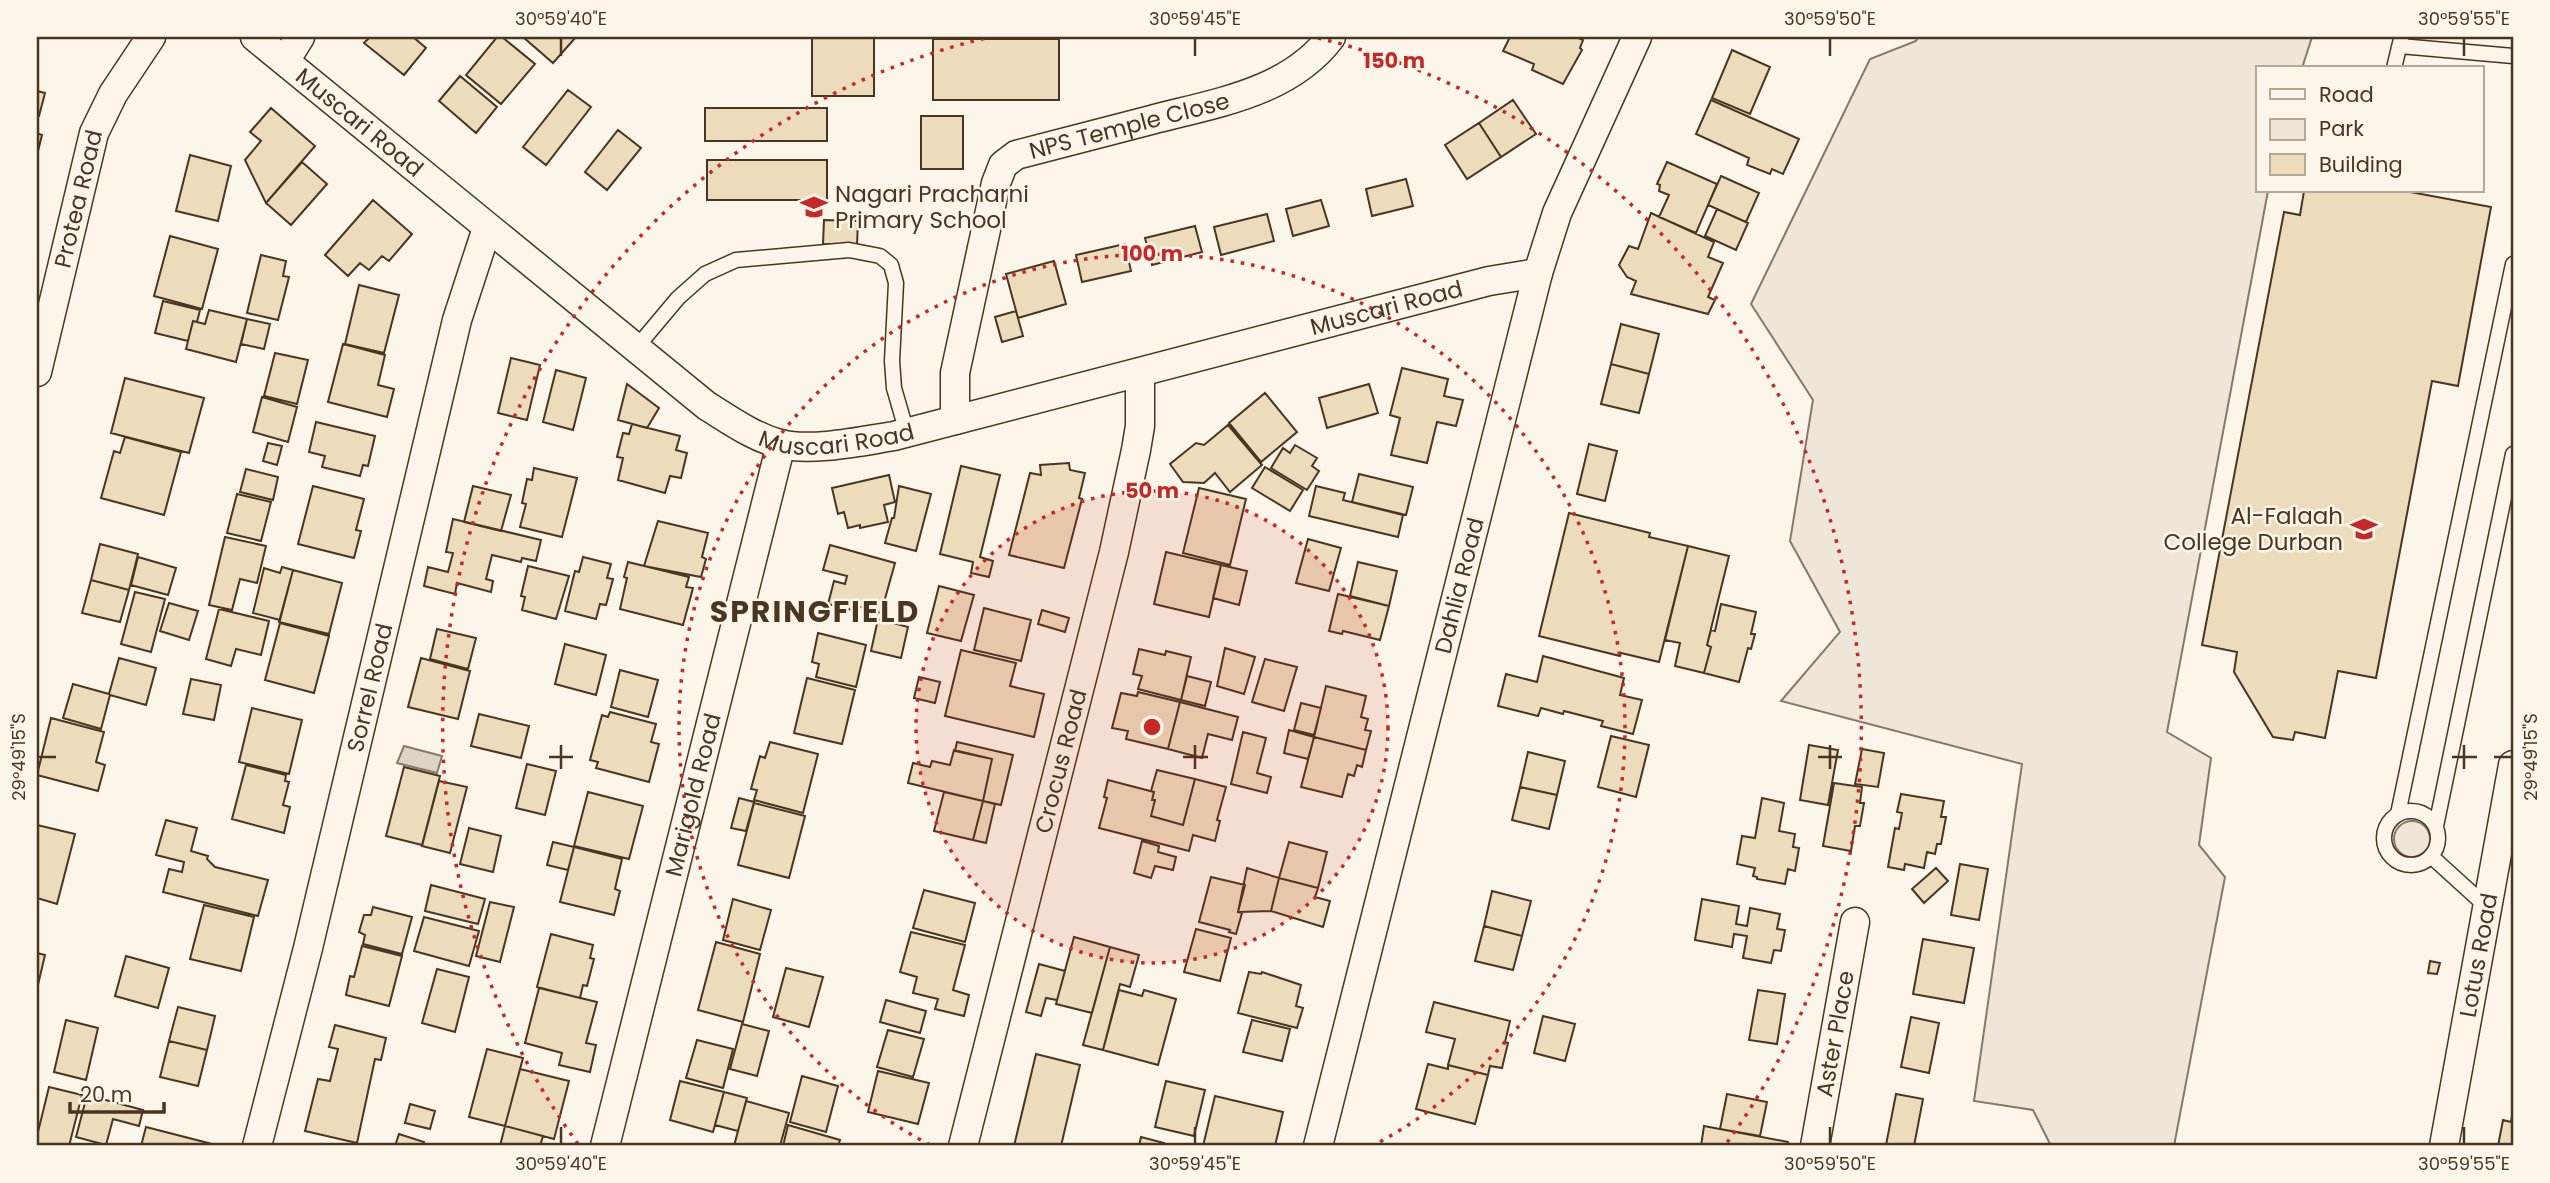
<svg xmlns="http://www.w3.org/2000/svg" width="2550" height="1183" viewBox="0 0 2550 1183" font-family="Poppins,sans-serif">
  <style>
    .green { fill: #ede6d9; stroke: #887966; stroke-width: 2 }
    .water { fill: #dcd4c6; stroke: #887966; stroke-width: 2 }
    .building { fill: #ecdcbc; stroke: #4a3520; stroke-width: 2 }
    .lines { fill: none; stroke-linecap: round; stroke-linejoin: round }
    .lane-casing { stroke: #4a3520; stroke-width: 17 }
    .street-casing { stroke: #4a3520; stroke-width: 31 }
    .lane { stroke: #fbf6e9; stroke-width: 14 }
    .street { stroke: #fbf6e9; stroke-width: 28 }
    .ticks { fill: none; stroke: #4a3520; stroke-width: 2.5 }
    .ring { fill: none; stroke: #c62828; stroke-width: 3.5; stroke-dasharray: 3.5 7 }
    .labels { text-anchor: middle; stroke-width: 5; stroke-linejoin: round; paint-order: stroke }
    .street-label { font-size: 23px; fill: #4a3520; stroke: #fbf6e9 }
    .poi-label { font-size: 23px; fill: #4a3520; stroke: #fbf6e9; text-anchor: start }
    .district-label { font-size: 30px; font-weight: bold; letter-spacing: 2px; fill: #4a3520; stroke: #fbf6e9 }
    .centre { fill: #c62828; stroke: #fbf6e9; stroke-width: 3.5 }
    .ring-label { font-size: 21px; text-anchor: middle; font-weight: bold; fill: #c62828; stroke: #fbf6e9; stroke-width: 5; stroke-linejoin: round; paint-order: stroke }
    .neatline { fill: none; stroke: #4a3520; stroke-width: 2.5 }
    .ticks-label { font-size: 18px; text-anchor: middle; fill: #4a3520 }
  </style>
  <rect width="100%" height="100%" fill="#fbf6e9"/>
  <path class="green" d="M1918 37H2312L2302 68H2258V191H2268L2167 732 2211 758 2199 845 2225 877 2174 1146H2051L2033 1110 1974 1101 2022 764 1781 701 1840 632 1790 541 1813 400 1751 304 1870 59 1916 41Z
    M2394 839a18 18 0 1 1 36 0a18 18 0 1 1-36 0Z"/>
  <path class="water" d="M404 746 442 756 437 773 397 763Z"/>
  <path class="building" d="M370 37H413L426 48 404 75 364 43Z
    M497 37H502L535 64 501 104 466 75Z
    M523 37H576L553 63Z
    M812 37H874V96H812Z
    M1510 37H1576L1583 40 1580 48 1582 50 1563 84 1532 70 1534 64 1503 51Z
    M933 39H1059V100H933Z
    M1732 50 1770 67 1750 114 1712 98Z
    M460 76 497 107 476 133 439 101Z
    M568 90 591 107 546 165 523 147Z
    M37 91 45 93 39 116H37Z
    M1513 100 1536 134 1501 157 1479 123Z
    M1711 100 1799 139 1783 174 1772 169 1770 174 1747 165 1749 158 1696 134Z
    M271 108 315 146 266 203 245 160 261 141 250 132Z
    M705 108H827V141H705Z
    M921 116H963V169H921Z
    M1479 123 1501 157 1467 179 1445 145Z
    M618 130 641 148 607 190 585 172Z
    M37 133 42 135 37 155Z
    M190 155 231 166 218 221 176 211Z
    M707 160H827V200H707Z
    M302 162 327 184 291 225 266 203Z
    M1667 162 1717 184 1696 233 1659 217 1669 195 1659 191 1660 185 1657 184Z
    M1721 176 1759 193 1746 222 1708 205Z
    M1406 179 1413 206 1372 216 1366 189Z
    M2304 191H2405L2491 207 2458 386 2432 381 2376 678 2338 671 2325 738 2295 732 2293 740 2273 737 2234 672 2237 652 2202 645 2284 212 2300 215Z
    M373 200 412 234 389 261 382 256 369 270 360 263 348 276 325 255Z
    M1321 200 1329 226 1293 236 1286 209Z
    M1717 209 1748 223 1736 250 1705 236Z
    M1651 213 1714 242 1708 257 1723 263 1708 297 1715 300 1708 314 1631 294 1636 281 1627 277 1619 265 1629 246 1638 249Z
    M1267 214 1274 241 1221 255 1214 227Z
    M824 220 858 221 857 245 823 244Z
    M1195 226 1202 252 1152 265 1145 238Z
    M170 236 218 249 202 309 154 296Z
    M1125 244 1131 271 1082 282 1076 255Z
    M261 255 286 261 283 276 289 277 278 320 247 313Z
    M1054 261 1066 304 1018 318 1006 274Z
    M359 285 399 295 384 353 345 344Z
    M163 301 200 310 197 322 193 321 188 341 155 333Z
    M209 310 247 319 236 362 186 349 193 321 205 324Z
    M1016 311 1023 336 1002 342 995 317Z
    M247 319 270 324 264 349 241 344Z
    M1621 324 1659 334 1649 374 1611 364Z
    M343 344 385 355 378 385 394 389 387 417 328 402Z
    M275 353 308 360 297 404 264 396Z
    M511 358 540 365 527 420 498 413Z
    M1611 364 1649 374 1639 413 1601 404Z
    M1402 368 1448 379 1444 396 1463 400 1456 426 1437 422 1427 463 1391 455 1400 418 1390 415Z
    M556 370 586 378 573 430 543 422Z
    M125 378 204 398 189 453 111 433Z
    M627 384 659 408 647 428 618 420Z
    M1369 384 1378 413 1327 428 1319 398Z
    M1265 393 1297 432 1261 462 1229 423Z
    M262 397 297 407 288 442 253 432Z
    M316 422 375 436 368 466 363 465 360 476 322 467 325 456 309 452Z
    M632 424 680 436 676 450 687 453 681 478 670 476 665 493 618 480 623 458 617 457 623 433 629 434Z
    M1228 425 1262 465 1230 492 1215 473 1204 483 1183 482 1170 464 1196 443 1204 445Z
    M125 437 181 452 164 515 101 498 114 451 120 453Z
    M268 443 282 446 277 465 263 461Z
    M1589 444 1617 451 1605 501 1577 494Z
    M1295 445 1317 458 1312 466 1319 471 1307 490 1271 468 1283 448 1290 453Z
    M1069 463 1070 470 1085 473 1079 498 1082 499 1064 568 1009 555 1030 473 1041 475 1040 465Z
    M961 466 1000 475 980 557 993 561 989 577 971 573 973 562 940 554Z
    M1265 467 1303 490 1290 511 1252 488Z
    M534 468 577 478 562 537 520 527 526 504 522 503 527 479 532 480Z
    M246 469 278 477 273 500 240 492Z
    M1359 474 1413 487 1406 515 1352 502Z
    M889 475 895 502 884 505 888 522 860 528V525L848 528 844 512 838 514 832 488Z
    M313 486 364 499 356 530 361 531 354 558 298 544Z
    M473 486 511 495 501 531 464 522Z
    M899 486 931 494 916 551 885 543 892 518H894Z
    M1316 486 1345 493 1343 500 1403 515 1398 537 1309 516Z
    M1199 488 1246 499 1230 565 1183 553Z
    M237 494 271 502 261 541 227 533Z
    M1569 513 1650 533 1649 537 1688 546 1659 662 1621 653 1620 656 1539 636Z
    M453 519 541 540 536 561 522 558 521 562 492 555 486 579 493 581 491 592 457 583 455 594 424 586 428 567 448 572 453 553 446 552Z
    M658 521 708 533 702 557 706 559 701 577 644 566Z
    M225 537 266 546 257 583 240 579 232 610 209 605Z
    M1308 539 1341 548 1329 591 1296 583Z
    M100 544 138 554 129 590 91 580Z
    M830 545 895 563 881 613 857 606 856 611 828 604 834 581 845 584 847 576 823 570Z
    M1688 546 1729 556 1707 645 1711 647 1704 673 1675 666 1680 643 1665 640Z
    M1166 552 1221 565 1209 617 1154 604Z
    M138 557 176 568 168 595 131 585Z
    M583 557 611 564 607 578 613 579 606 605 600 604 596 619 565 611 575 571 579 572Z
    M628 562 689 577 686 587 693 588 683 625 620 609 627 578 624 577Z
    M1358 562 1397 571 1389 606 1350 596Z
    M1221 565 1247 571 1239 605 1213 598Z
    M528 566 569 576 556 619 522 610 525 597 521 596Z
    M282 567 293 570 280 620 253 613 264 568 280 573Z
    M293 570 342 583 329 634 279 622Z
    M91 580 129 590 120 622 82 613Z
    M939 586 974 595 961 641 927 633Z
    M135 592 165 599 151 652 121 644Z
    M1338 594 1389 606 1380 640 1343 631 1342 634 1329 631Z
    M169 603 198 611 189 640 160 631Z
    M1721 604 1756 612 1751 634H1755L1751 649 1748 648 1739 682 1704 673 1711 647 1707 645 1711 630 1715 631Z
    M984 608 1031 620 1021 661 974 650Z
    M219 609 269 621 261 655 236 649 231 666 206 659Z
    M1042 610 1069 618 1065 632 1038 624Z
    M878 619 908 627 901 658 871 651Z
    M280 623 329 636 314 693 265 680Z
    M437 629 476 638 468 669 430 659Z
    M818 633 866 645 856 687 816 677 819 664 812 662Z
    M565 644 606 655 596 695 555 684Z
    M1225 648 1255 657 1244 694 1217 686Z
    M1139 649 1165 655 1166 651 1191 657 1181 700 1138 689 1142 676 1133 674Z
    M961 650 1016 663 1010 686 1044 694 1034 737 945 716Z
    M1543 656 1624 678 1620 695 1642 700 1633 734 1601 726 1603 721 1564 711 1563 714 1541 708 1538 716 1498 706 1506 674 1537 682Z
    M119 658 156 668 146 705 110 695 101 729 63 718 73 684 109 694Z
    M421 658 470 671 458 719 408 707Z
    M1265 659 1297 667 1284 711 1252 702Z
    M620 670 658 680 648 717 611 707Z
    M1187 676 1211 682 1205 706 1181 700Z
    M919 677 940 682 935 703 914 698Z
    M807 678 855 690 842 744 794 733Z
    M191 679 221 685 214 720 183 714Z
    M1326 686 1366 696 1361 717 1368 719 1365 730 1371 731 1366 750 1314 737Z
    M1138 692 1180 702 1168 749 1126 739 1128 731 1112 728 1121 693 1137 696Z
    M1180 702 1238 717 1232 740 1208 734 1202 758 1168 749Z
    M1301 703 1321 708 1314 735 1294 730Z
    M252 708 302 720 289 774 239 762Z
    M610 712 656 724 651 742 659 744 649 782 596 768 598 762 590 760 602 715 608 717Z
    M479 714 529 726 521 758 471 746Z
    M51 718 104 732 96 762 105 765 98 791 37 775Z
    M1289 730 1314 737 1308 759 1284 753Z
    M1243 732 1266 738 1257 773 1271 777 1267 793 1231 784Z
    M1611 736 1649 745 1636 797 1598 787Z
    M1314 737 1366 750 1362 767 1357 765 1354 776 1348 774 1342 797 1301 787Z
    M770 742 818 754 803 813 754 800 757 790 751 789 760 756 765 758Z
    M957 742 1013 755 1001 805 983 801 992 759 955 751Z
    M1809 745 1838 750 1828 805 1800 800Z
    M1862 749 1884 753 1878 787 1855 784Z
    M954 750 992 759 983 801 908 783 913 763 930 767 932 761 950 765Z
    M1528 752 1565 761 1557 795 1520 787Z
    M527 764 556 771 545 815 516 808Z
    M246 765 286 775 285 781 289 782 283 805 290 807 284 833 232 819Z
    M404 767 440 776 422 845 386 836Z
    M1157 770 1195 779 1183 825 1151 816 1155 800H1152L1154 792 1151 791Z
    M1195 779 1226 787 1217 820 1220 821 1215 841 1193 835 1189 851 1099 828 1107 798 1104 797 1108 780 1154 792 1152 800H1155L1151 816 1183 825Z
    M439 781 467 787 450 853 422 846Z
    M1834 783 1862 787 1860 803H1864L1860 826H1855L1851 851 1823 846Z
    M1520 787 1557 795 1549 829 1512 820Z
    M588 792 643 806 629 859 574 846Z
    M944 792 983 801 973 840 934 831Z
    M1901 794 1944 801 1941 817H1946L1941 844H1937L1935 854 1927 852 1924 868 1905 864 1904 870 1888 867 1895 828 1899 829 1902 813 1897 812Z
    M739 798 754 802 746 831 731 828Z
    M1762 798 1784 803 1779 831 1795 834 1793 847 1799 848 1795 871 1788 869 1785 884 1757 879V877L1753 876 1755 868 1737 864 1742 836 1755 838Z
    M983 801 995 804 986 843 973 840Z
    M754 803 805 816 789 878 738 865Z
    M166 820 197 828 191 851 208 856 207 859 215 867 268 880 258 916 163 892 169 869 182 872 184 862 156 855Z
    M37 825 75 834 57 904 37 898Z
    M469 828 501 836 493 872 460 864Z
    M1142 841 1159 846 1158 852 1176 857 1173 870 1155 866 1151 878 1134 873Z
    M553 842 574 847 568 870 547 865Z
    M1289 842 1327 852 1318 888 1279 878Z
    M574 847 622 859 615 889 620 891 614 915 560 902Z
    M1960 864 1988 869 1979 920 1951 915Z
    M1247 868 1279 878 1271 911 1238 912Z
    M1936 868 1948 881 1924 903 1912 889Z
    M1211 877 1245 885 1238 912 1242 913 1236 934 1229 932 1230 930 1199 922Z
    M1279 878 1318 888 1315 897 1330 901 1323 927 1271 911Z
    M431 885 485 899 478 924 425 911Z
    M924 890 975 903 965 942 913 928Z
    M1492 891 1531 901 1522 936 1484 926Z
    M733 899 771 910 760 950 723 940Z
    M1702 899 1739 906 1736 924 1747 926 1750 908 1780 914 1777 929 1785 930 1781 951 1774 950 1771 963 1743 958 1747 936 1734 934 1732 947 1695 940Z
    M490 902 514 907 500 962 476 956Z
    M204 905 254 917 241 971 190 959Z
    M373 907 412 917 402 954 363 944 365 935 359 932 364 915H371Z
    M424 917 479 931 469 966 414 951Z
    M1484 926 1522 936 1513 970 1475 961Z
    M1196 929 1231 938 1220 981 1184 972Z
    M911 932 965 945 953 990 969 995 964 1016 935 1009 938 999 913 993 917 977 900 972Z
    M551 934 593 945 590 958 594 959 587 986 583 985 580 998 537 987Z
    M1074 937 1110 947 1092 1013 1056 1004Z
    M1923 939 1974 948 1964 1003 1913 994Z
    M716 942 760 954 743 1022 698 1010Z
    M362 946 402 956 389 1006 346 995 350 976 354 977Z
    M1110 947 1139 955 1130 987 1120 984 1103 1050 1083 1045Z
    M37 953 45 955 37 989Z
    M126 956 169 968 158 1008 115 996Z
    M2430 961 2440 963 2437 974 2428 973Z
    M1039 964 1065 971 1057 1000 1046 998 1041 1016 1026 1012Z
    M786 968 823 977 809 1027 773 1017Z
    M437 969 469 977 455 1032 422 1023Z
    M1249 972 1261 974 1262 972 1301 985 1296 1006 1303 1008 1297 1028 1238 1013Z
    M539 988 597 1002 586 1043 596 1045 590 1072 559 1065 562 1053 525 1043Z
    M1119 990 1142 996 1144 990 1176 999 1158 1065 1103 1050Z
    M1758 990 1785 994 1777 1044 1749 1040Z
    M886 1000 926 1011 920 1033 880 1022Z
    M1434 1002 1510 1021 1505 1042 1508 1043 1502 1068 1490 1066 1488 1075 1448 1065 1455 1039 1426 1032Z
    M178 1007 215 1016 207 1050 169 1041Z
    M1543 1016 1575 1024 1565 1061 1534 1053Z
    M1911 1017 1939 1023 1929 1073 1901 1067Z
    M66 1020 98 1028 86 1080 54 1072Z
    M1252 1020 1290 1029 1282 1061 1243 1052Z
    M742 1024 769 1031 757 1076 730 1069Z
    M335 1025 386 1038 381 1060 375 1059 357 1143 305 1131 318 1079 330 1081 338 1049 329 1047Z
    M888 1030 924 1039 913 1077 877 1067Z
    M697 1040 733 1049 723 1088 686 1078Z
    M169 1041 207 1050 198 1086 160 1077Z
    M487 1049 523 1058 505 1126 469 1117Z
    M1036 1054 1080 1065 1061 1146H1014Z
    M1428 1064 1448 1069V1065L1488 1075 1475 1124 1416 1109Z
    M520 1069 569 1081 554 1139 505 1126Z
    M878 1071 929 1083 918 1124 868 1112Z
    M802 1076 838 1086 826 1132 790 1122Z
    M680 1081 724 1092 713 1132 670 1120Z
    M1166 1081 1205 1090 1194 1136 1155 1127Z
    M49 1087 82 1095 69 1146H37V1136Z
    M724 1092 747 1098 738 1131 715 1125Z
    M1727 1094 1767 1102 1760 1136 1720 1129Z
    M1896 1094 1923 1099 1914 1146 1886 1145Z
    M87 1095 143 1110 139 1126 113 1119 106 1145 76 1137Z
    M1215 1096 1283 1112 1275 1146H1203Z
    M746 1101 789 1113 780 1146H734Z
    M410 1104 435 1111 430 1129 405 1123Z
    M2513 1110V1146H2498L2503 1120 2511 1122Z
    M788 1125 840 1140 838 1146H783Z
    M505 1126 543 1136 540 1146H500Z
    M1704 1126 1788 1142 1787 1146H1701Z
    M146 1127 212 1144 211 1146H141Z
    M399 1134 424 1142 422 1146H395Z
    M1141 1137 1164 1143V1146H1139Z"/>
  <g class="lines">
    <defs>
      <path id="lane" d="M2400 46 2513 56
        M2394 68 2401 39
        M636 348 678 298 705 274 736 260 849 250 880 256 891 265 896 283 892 361 894 388 907 433
        M2384 838a27 27 0 1 1 54 0a27 27 0 1 1-54 0Z
        M2398 814 2513 264
        M2436 826 2513 454
        M2432 857 2487 907"/>
      <g id="street">
        <path id="s1" d="M255 37 707 406C730 420 753 437 780 444 811 452 862 441 894 436L1489 281 1538 273"/>
        <path d="M285 61 300 37"/>
        <path id="s2" d="M37 372 94 133 113 94 151 37"/>
        <path id="s3" d="M955 420V373L996 183 1003 165 1016 155C1061 143 1106 132 1151 120 1215 103 1289 93 1331 37"/>
        <path id="s4" d="M257 1146 308 948 457 320 487 228"/>
        <path id="s5" d="M605 1146 781 444"/>
        <path id="s6" d="M963 1146 1114 552 1136 450 1140 426V373"/>
        <path id="s7" d="M1318 1146 1538 273 1557 213 1637 37"/>
        <path id="s8" d="M1815 1146 1855 922"/>
        <path id="s9" d="M2444 1146 2513 765"/>
      </g>
    </defs>
    <use href="#lane" class="lane-casing"/>
    <use href="#street" class="street-casing"/>
    <use href="#lane" class="lane"/>
    <use href="#street" class="street"/>
  </g>
  <path class="ticks" d="M561 38V56M1195 38V56M1830 38V56M2464 38V56M561 745V769M1195 745V769M1830 745V769M2464 745V769M38 757H56M549 757H573M1183 757H1208M1818 757H1842M2452 757H2477M2494 757H2512M561 1127V1144M1195 1127V1144M1830 1127V1144M2464 1127V1144"/>
  <circle cx="1152" cy="727" r="236" fill="#c62828" fill-opacity=".12"/>
  <g class="ring">
    <circle cx="1152" cy="727" r="236"/>
    <path d="M930 1145A473 473 0 1 1 1374 1145"/>
    <path d="M578 1144A709 709 0 0 1 986 38M1318 38A709 709 0 0 1 1726 1144"/>
  </g>
  <defs>
    <symbol id="school-bare" viewBox="-9 -9 18 18"><path d="M0-5L7-2L0 1L-7-2ZM-4 1L0 2.5L4 1V4Q0 6-4 4Z" fill="#c62828" stroke="#fbf6e9" stroke-width="2.5" paint-order="stroke"/></symbol>
  </defs>
  <g fill-rule="evenodd">
    <use href="#school-bare" x="795" y="188" width="38" height="38"/>
    <use href="#school-bare" x="2345" y="510" width="38" height="38"/>
  </g>
  <g class="labels">
    <g class="street-label">
      <text dy="8" stroke="none"><textPath href="#s1" startOffset="135">Muscari Road</textPath></text>
      <text dy="8" stroke="none"><textPath href="#s3" startOffset="394">NPS Temple Close</textPath></text>
      <text dy="8" stroke="none"><textPath href="#s2" startOffset="178">Protea Road</textPath></text>
      <text dy="8" stroke="none"><textPath href="#s1" startOffset="1290">Muscari Road</textPath></text>
      <text dy="8" stroke="none"><textPath href="#s1" startOffset="723">Muscari Road</textPath></text>
      <text dy="8" stroke="none"><textPath href="#s7" startOffset="578">Dahlia Road</textPath></text>
      <text dy="8" stroke="none"><textPath href="#s4" startOffset="472">Sorrel Road</textPath></text>
      <text dy="8" stroke="none"><textPath href="#s6" startOffset="397">Crocus Road</textPath></text>
      <text dy="8" stroke="none"><textPath href="#s5" startOffset="362">Marigold Road</textPath></text>
      <text dy="8" stroke="none"><textPath href="#s9" startOffset="194">Lotus Road</textPath></text>
      <text dy="8" stroke="none"><textPath href="#s8" startOffset="114">Aster Place</textPath></text>
    </g>
    <g class="poi-label">
      <text x="835" y="202">Nagari Pracharni<tspan x="835" dy="26">Primary School</tspan></text>
      <text x="2343" y="524" text-anchor="end">Al-Falaah<tspan x="2343" dy="26">College Durban</tspan></text>
    </g>
    <g class="district-label">
      <text x="815" y="622">SPRINGFIELD</text>
    </g>
  </g>
  <circle cx="1152" cy="727" r="10" class="centre"/>
  <g class="ring-label">
    <text x="1394" y="68">150 m</text>
    <text x="1152" y="261">100 m</text>
    <text x="1152" y="498">50 m</text>
  </g>
  <rect width="2550" height="1183" fill="none" stroke="#fbf6e9" stroke-width="77"/>
  <rect x="2256" y="66" width="228" height="126" fill="#fbf6e9" stroke="#b4a999" stroke-width="2"/>
  <rect x="2270" y="89" width="35" height="10" fill="#fbf6e9" stroke="#b4a999" stroke-width="2"/>
  <text x="2319" y="102" font-size="21" fill="#4a3520">Road</text>
  <rect x="2270" y="119" width="35" height="21" fill="#ede6d9" stroke="#b4a999" stroke-width="2"/>
  <text x="2319" y="136" font-size="21" fill="#4a3520">Park</text>
  <rect x="2270" y="154" width="35" height="21" fill="#ecdcbc" stroke="#b4a999" stroke-width="2"/>
  <text x="2319" y="172" font-size="21" fill="#4a3520">Building</text>
  <path d="M70 1102v10h94v-10" fill="none" stroke="#4a3520" stroke-width="3.5"/>
  <text x="80" y="1102" font-size="21" fill="#4a3520" stroke="#fbf6e9" stroke-width="5" paint-order="stroke">20 m</text>
  <rect x="38" y="38" width="2474" height="1106" class="neatline"/>
  <g class="ticks-label">
    <text x="561" y="25">30°59'40"E</text>
    <text x="1195" y="25">30°59'45"E</text>
    <text x="1830" y="25">30°59'50"E</text>
    <text x="2464" y="25">30°59'55"E</text>
    <text transform="translate(19 757) rotate(-90)" y="6">29°49'15"S</text>
    <text transform="translate(2531 757) rotate(-90)" y="6">29°49'15"S</text>
    <text x="561" y="1170">30°59'40"E</text>
    <text x="1195" y="1170">30°59'45"E</text>
    <text x="1830" y="1170">30°59'50"E</text>
    <text x="2464" y="1170">30°59'55"E</text>
  </g>
</svg>
